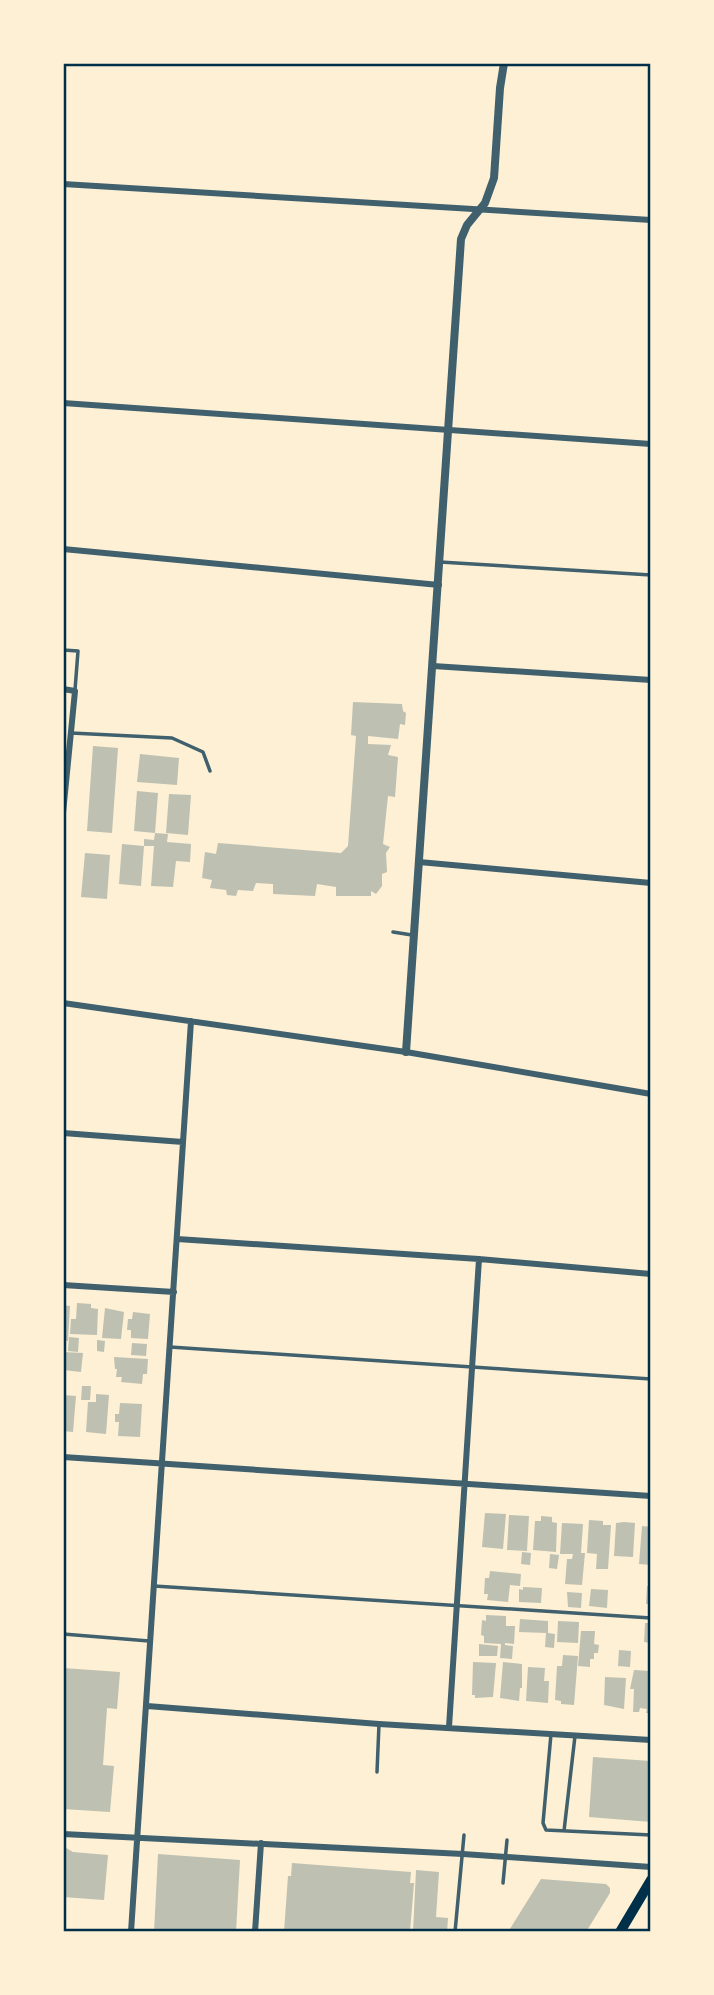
<svg xmlns="http://www.w3.org/2000/svg" width="714" height="1995" viewBox="0 0 714 1995" font-family="'Noto Serif',serif">
  <style>
    .building { fill: #bec0b2 }
    .lines { fill: none; stroke-linecap: round; stroke-linejoin: round }
    .service { stroke: #3f606c; stroke-width: 3.5 }
    .minor { stroke: #3f606c; stroke-width: 6 }
    .tertiary { stroke: #3f606c; stroke-width: 8 }
    .primary { stroke: #003049; stroke-width: 10 }
    .neatline { fill: none; stroke: #003049; stroke-width: 2.5 }
  </style>
  <rect width="100%" height="100%" fill="#fdf0d5"/>
  <path class="building" d="M353 702 402 704 403 711 406 713 405 725 400 724 398 739 368 736V744L391 745 388 755 398 757 395 797 388 796 383 844 390 847 386 853 387 872 382 874V886L376 894 371 891V896H336V887L317 884 315 896 273 894V884L256 883 253 891 238 890 236 896 227 895 226 890 210 888 212 880 202 878 205 852 216 854 218 843 341 853 348 846 356 736 351 735Z
    M93 746 118 748 112 833 87 831Z
    M140 754 179 758 177 785 137 782Z
    M137 791 158 793 155 833 168 834 167 842 191 844 190 862 176 861 173 887 151 886 154 846H144V839L154 840 155 833 134 831Z
    M169 794 191 795 188 835 166 833Z
    M122 844 144 846 141 886 119 884Z
    M85 853 110 855 107 899 81 897Z
    M77 1303 91 1304V1308L98 1309 97 1335 70 1334 71 1319H76Z
    M63 1305 70 1306 68 1341 63 1340Z
    M105 1308 124 1312 121 1339 102 1338Z
    M133 1312 150 1314 148 1339 131 1338V1330H127L128 1319H132Z
    M69 1337 79 1338 78 1352 68 1351Z
    M97 1340 105 1341 104 1352 97 1351Z
    M132 1343 147 1344 146 1356 131 1355Z
    M63 1352 83 1353 81 1372 63 1370Z
    M114 1357 148 1359 147 1374H143L142 1384 121 1382 122 1377H116L117 1369H115Z
    M82 1386H91L90 1400H81Z
    M96 1394 109 1395 106 1434 86 1432 88 1402H96Z
    M63 1395 76 1396 73 1432 63 1431Z
    M120 1403 142 1404 140 1437 118 1436 119 1422H115V1414H119Z
    M485 1513 506 1514 503 1549 482 1547Z
    M509 1515 529 1516 527 1551 507 1550Z
    M541 1516 552 1517V1522L557 1523 556 1552 533 1550 535 1521H541Z
    M589 1520 603 1521V1525H611L608 1569H596L597 1554 587 1553Z
    M624 1522 635 1523 633 1557 614 1556 616 1523Z
    M562 1523 583 1524 581 1553H585L582 1585 565 1584 567 1559H572L573 1554H560Z
    M642 1526 651 1527V1565L639 1564Z
    M522 1552 531 1553 530 1565 521 1564Z
    M550 1554 559 1555 557 1569 549 1568Z
    M490 1571 521 1574 520 1586 510 1585 508 1602 487 1600 488 1594H484L485 1578H489Z
    M647 1586H651V1604H646Z
    M523 1587 542 1588 541 1603 519 1602V1589L523 1590Z
    M591 1589 608 1590 607 1608 589 1606Z
    M567 1592 582 1593 581 1608 568 1607Z
    M486 1615 506 1616V1626H515L514 1644 505 1643V1645L513 1646 512 1659 500 1658 501 1644 484 1643V1636L481 1635 482 1620 486 1621Z
    M520 1619 548 1621V1633L555 1634 554 1648 545 1647 546 1633 519 1632Z
    M558 1621 579 1622 578 1643 557 1642Z
    M645 1623H651V1643L644 1642Z
    M581 1631H595L594 1644 599 1645 598 1653H594V1659H590V1667L578 1666Z
    M479 1644 498 1646 497 1656H479Z
    M619 1650 631 1651 630 1667 618 1666Z
    M563 1655 578 1656 574 1705 561 1704V1701L555 1700 557 1666H562Z
    M473 1662 496 1663 493 1697 475 1698V1695H472Z
    M503 1662 522 1664V1688H520L519 1701 500 1698Z
    M528 1667 545 1668 544 1681H549L548 1703 526 1701Z
    M63 1668 120 1672 117 1709 107 1708 103 1765 114 1766 110 1812 63 1809Z
    M634 1670 651 1671V1713H646L647 1709 640 1708 639 1712H633L634 1689H630Z
    M605 1677 626 1678 624 1709 604 1705Z
    M593 1757 651 1761V1822L589 1817Z
    M63 1846 73 1852 108 1855 104 1900 63 1897Z
    M158 1854 240 1860 236 1932H154Z
    M292 1863 411 1872 410 1883H414L410 1932H284L288 1876H291Z
    M416 1870 439 1872 436 1917 448 1918 447 1932H413Z
    M541 1879 606 1884 610 1888V1893L586 1932H508Z"/>
  <g class="lines">
    <path class="service" d="M440 562 651 575
      M63 650 78 651 75 690
      M71 733 172 738 203 752 210 771
      M393 932 412 935
      M170 1347 651 1379
      M154 1586 651 1618
      M63 1634 149 1641
      M551 1734 543 1823 546 1830 651 1835
      M377 1772 379 1724
      M564 1831 575 1736
      M503 1883 507 1840
      M455 1932 464 1835"/>
    <path class="minor" d="M63 184 651 220
      M63 403 651 444
      M63 549 439 585
      M433 666 651 680
      M63 689 75 691 63 813
      M419 862 651 883
      M63 1003 406 1052 651 1094
      M63 1133 183 1142
      M177 1239 479 1259 651 1274
      M63 1285 174 1292
      M63 1457 651 1496
      M147 1706 379 1724 651 1740
      M449 1727 479 1259
      M63 1834 463 1854 651 1867
      M131 1932 191 1021
      M255 1932 261 1843"/>
    <path class="tertiary" d="M406 1052 461 239 467 225 485 203 494 178 500 88 504 63"/>
    <path class="primary" d="M620 1932 651 1880"/>
  </g>
  <rect width="714" height="1995" fill="none" stroke="#fdf0d5" stroke-width="130"/>
  <rect x="65" y="65" width="584" height="1865" class="neatline"/>
</svg>
